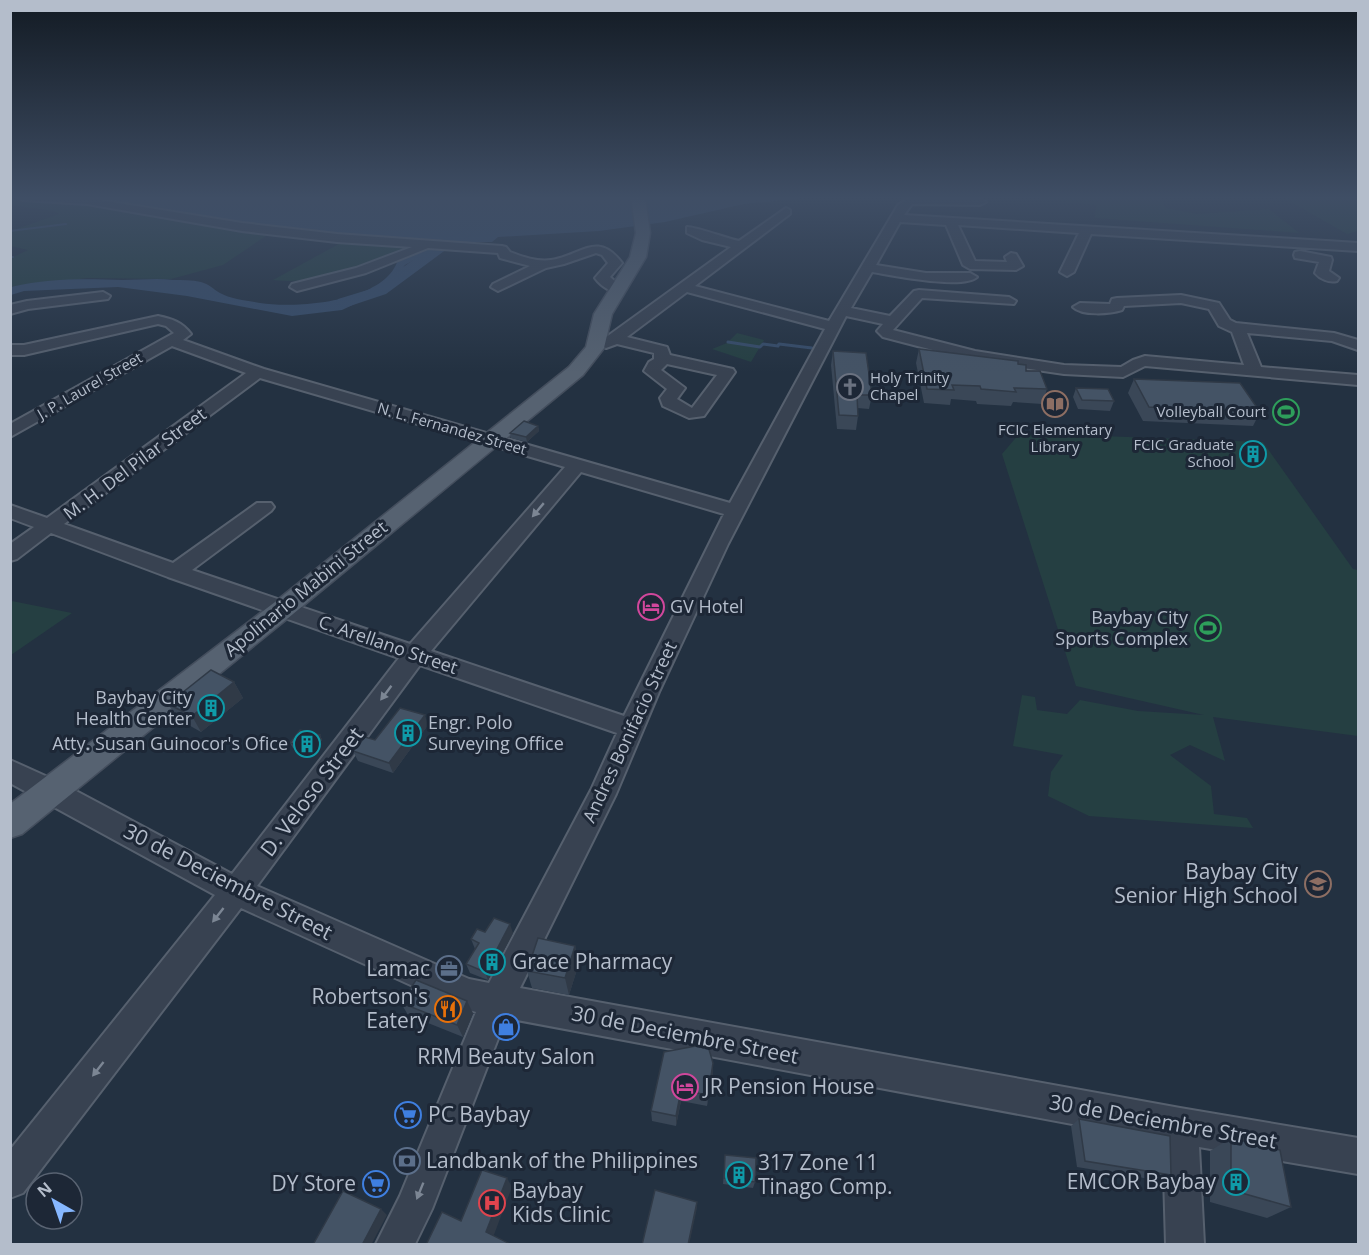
<svg xmlns="http://www.w3.org/2000/svg" width="1369" height="1255" viewBox="0 0 1369 1255" font-family="'Open Sans',sans-serif">
  <style>
    .green { fill: #253f42 }
    .water { fill: #364c69 }
    .lines { fill: none; stroke-linecap: round; stroke-linejoin: round }
    .stream-far1 { stroke: #364c69; stroke-width: 2 }
    .stream { stroke: #364c69; stroke-width: 3 }
    .river { fill: #364c69; fill-rule: evenodd }
    .minor-casing { stroke: #56606e; stroke-width: 4 }
    .major-casing { stroke: #444e5d; stroke-width: 3 }
    .minor { fill: #384251; fill-rule: evenodd }
    .major { fill: #566271; fill-rule: evenodd }
    .wall { fill: #3a4757 }
    .shaded-wall { fill: #303a47 }
    .building { fill: #445365; stroke: #303a47; stroke-width: 1.5 }
    .oneway { fill: #7c8694 }
    .labels { text-anchor: middle; stroke-width: 6; stroke-linejoin: round; paint-order: stroke }
    .far-poi-label { font-size: 15px; fill: #b4bdcb; stroke: #1d2736; text-anchor: end }
    .far-street-label { font-size: 15px; fill: #b4bdcb; stroke: #1d2736 }
    .street-label { font-size: 18px; fill: #b4bdcb; stroke: #1d2736 }
    .poi-label { font-size: 18px; fill: #b4bdcb; stroke: #1d2736; text-anchor: end }
    .near-street-label { font-size: 21px; fill: #b4bdcb; stroke: #1d2736 }
    .near-poi-label { font-size: 21px; fill: #b4bdcb; stroke: #1d2736; text-anchor: start }
  </style>
  <rect width="100%" height="100%" fill="#233141"/>
  <path class="green" d="M1027 197H1159L1166 208 1197 214 1269 209 1299 233 1095 218 1096 205Z
    M1282 197H1358V231L1347 234Z
    M10 199 119 208 272 232 223 265 171 279 88 278 11 287V258L28 250 11 246V231L59 214 54 211 11 205Z
    M346 240 423 246C374 262 325 286 273 280Z
    M737 333 764 340 751 362 712 349 727 343Z
    M1020 433 1263 442 1353 569 1358 570V736L1213 717 1225 761 1190 745 1170 755 1211 786 1214 814 1247 818 1253 828 1089 816 1048 796 1051 772 1063 755 1013 746 1022 695 1035 697 1037 710 1067 714 1080 700 1138 711 1204 715 1076 686 1002 454Z
    M12 601 72 613 11 655Z"/>
  <path class="water" d="M80 197H813L744 204 665 222 599 231 498 237 492 242H457L450 248 420 257 405 265 397 277 376 294 342 310 292 316 187 296 118 287 24 291 11 295V287C52 278 82 279 123 280 140 280 157 278 173 280 182 280 192 280 201 282 209 284 213 289 220 293 230 299 249 301 260 303 296 309 387 302 398 259L434 245 214 221 104 199Z"/>
  <g class="lines">
    <path class="stream-far1" d="M10 231 66 224
      M10 257H13"/>
    <path class="stream" d="M728 342 760 347 763 344 778 346 779 344 812 348"/>
    <path class="river" d="M466 230 471 231 473 234 451 246 386 294 344 308 336 303 338 299 374 288 441 240Z"/>
    <defs>
      <path id="minor" d="M17 197 87 198 242 223 337 234 502 246 506 247 510 252C523 257 537 262 551 260 581 256 597 230 622 263L610 277 624 289 622 292C612 294 601 286 595 278L608 263 602 255 596 253 564 264 546 268 498 291 491 287 493 284 530 266 500 258 498 253 428 248 366 273 297 291 290 287 292 284 356 268 412 247 337 242 242 231 87 204 23 200Z
        M909 198 980 199 986 202 980 205 912 204 904 215 1358 243V251L1091 234 1074 272 1067 276 1060 272 1079 233 958 225 975 261 1007 262 1005 257 1011 253 1016 254 1023 266 1016 270 970 269 963 265 946 225 900 222 876 265 926 273H970L977 277C963 290 891 275 872 272L851 308 890 316 914 291 919 290 1009 297 1016 301 1014 304 922 298 893 330 975 351 1064 365 1121 367 1133 360 1145 356 1244 365 1232 332 1219 326 1209 309 1181 303 1124 306 1122 310C1110 314 1082 316 1073 307L1080 303 1110 304 1112 299 1117 298 1181 295 1219 303 1230 320 1236 323 1334 333 1358 340V350L1332 341 1247 333 1261 367 1358 375V385L1145 366 1123 377 1064 374 975 361 883 337 877 331 883 324 846 316 728 544 659 692 616 794 520 988 1180 1108 1358 1138V1174L1199 1147 1204 1244H1166L1163 1141 506 1018 432 1209 415 1244H376L400 1196 476 1012 457 1006 241 908 23 1193 10 1198V1150L215 895 10 783V760L61 783 232 874 399 658 168 577 51 533 17 559 10 561V544L34 527 10 518V505L47 518 246 373 172 346 10 437V424L174 333 166 326 158 324 24 355H10V345H24L158 316C172 319 182 322 191 334L183 340 264 369 730 503 825 329 687 292 627 337 667 347 670 355 733 369 735 372 704 416 689 418 663 406 660 398 667 389 644 371 649 362 654 359V353L617 344 606 348 598 343 731 247 702 240 687 233V227C693 226 729 239 739 241L786 208 790 210V214L695 286 829 321 898 205ZM667 364 717 375 692 408 677 399 685 388 661 370ZM260 378 565 467 410 644 192 570 271 511 274 507 271 503H257L173 563 64 524ZM581 472 724 514 624 716 431 651ZM420 665 617 733 591 790 489 983 469 979 257 886Z
        M1300 251 1331 257 1332 260 1329 271 1339 278 1337 281C1329 283 1320 279 1315 273L1319 262 1295 258 1294 255 1295 252Z
        M103 292 110 296 108 299 28 309 10 314V305L27 301Z"/>
      <path id="major" d="M631 197H645L650 233 646 257 612 314 604 348 583 375 293 614 22 834 10 838V804L275 602 569 367 586 347 594 314 630 257 636 233Z"/>
    </defs>
    <use href="#minor" class="minor-casing"/>
    <use href="#major" class="major-casing"/>
    <use href="#minor" class="minor"/>
    <use href="#major" class="major"/>
  </g>
  <path class="wall" d="M919 349 1026 371 1047 389 1042 404 1013 402 1011 406 977 404 976 401 951 399 950 405 924 403 916 363Z
    M833 351 872 395 869 409 857 408 858 416 856 430 837 429 831 365Z
    M1134 379 1260 412 1253 426 1143 421 1128 393Z
    M1076 388 1114 401 1110 411 1078 409 1073 397Z
    M538 426 539 431 527 442 511 438 510 433Z
    M234 682 243 698 201 732 178 719 168 704Z
    M428 725 393 773 358 761 353 751 375 740Z
    M320 735 322 740 312 753 293 748 290 743Z
    M485 932 513 933 488 980 470 973 466 964 475 949 471 939Z
    M575 946 579 963 569 995 532 988 527 971Z
    M401 1003 473 1013 463 1037 408 1015Z
    M664 1052 713 1074 707 1106 681 1101 676 1126 652 1121 651 1111Z
    M1079 1119 1171 1175 1162 1181 1077 1167 1071 1126Z
    M1231 1138 1291 1207 1267 1218 1210 1202V1151Z
    M725 1155 755 1182 753 1188 723 1184Z"/>
  <path class="shaded-wall" d="M538 426 539 431 527 442 526 437Z
    M234 682 243 698 201 732 192 716Z
    M425 715 428 725 393 773 389 763Z
    M320 735 322 740 312 753 309 748Z
    M510 924 513 933 488 980 485 972Z
    M575 946 579 963 569 995 565 978Z
    M467 1001 473 1013 463 1037 457 1025Z
    M713 1063V1074L707 1106 708 1095Z
    M681 1090V1101L676 1126V1116Z
    M507 1178 512 1187 492 1240 486 1232Z
    M697 1202V1208L689 1245H688Z
    M381 1209 387 1215 371 1245H362Z"/>
  <path class="building" d="M919 349 1018 361V364L1026 365V371H1040L1047 389 1014 388 1016 392 981 389 980 386 952 385 954 390 927 389Z
    M833 351 866 353 872 395H857L858 416 839 415Z
    M1134 379 1240 383 1260 412 1149 407Z
    M1076 388 1108 389 1114 401 1082 400Z
    M524 421 538 426 526 437 510 433Z
    M211 670 234 682 192 716 168 704Z
    M400 708 425 715 389 763 353 751 365 737 375 740Z
    M300 730 320 735 309 748 290 743Z
    M494 918 510 924 485 972 466 964 479 943 471 939 477 929 485 932Z
    M538 938 575 946 565 978 527 971Z
    M416 980 467 1001 457 1025 401 1003Z
    M701 1045 708 1046 713 1063 708 1095 681 1090 676 1116 651 1111 664 1052Z
    M1079 1119 1170 1136 1171 1175 1085 1161Z
    M1231 1138 1280 1150 1291 1207 1231 1190Z
    M725 1155 756 1158 755 1182 724 1178Z
    M482 1170 507 1178 486 1232 512 1245H426L442 1212 461 1221Z
    M655 1190 697 1202 688 1245H642Z
    M343 1191 381 1209 362 1245H317L314 1243Z"/>
  <defs><path id="oneway-solid" d="M-6-.8H1V-3.2L6.5 0L1 3.2V.8H-6Z" transform="scale(1.5)"/></defs>
  <g class="oneway">
    <use href="#oneway-solid" transform="translate(538 510) rotate(130)"/>
    <use href="#oneway-solid" transform="translate(386 693) rotate(127)"/>
    <use href="#oneway-solid" transform="translate(218 915) rotate(128)"/>
    <use href="#oneway-solid" transform="translate(98 1069) rotate(128)"/>
    <use href="#oneway-solid" transform="translate(420 1191) rotate(112)"/>
  </g>
  <linearGradient id="sky" x2="0" y2="1"><stop stop-color="#131b24"/><stop offset="0.53" stop-color="#3f4e65"/><stop offset="1" stop-color="#3f4e65" stop-opacity="0"/></linearGradient>
  <rect width="1369" height="373" fill="url(#sky)"/>
  <defs>
    <symbol id="church-ring" viewBox="-11 -11 22 22"><circle r="9.5" fill="#1d2736" stroke="#6b7280" stroke-width="1.5"/><path d="M-1.2-6h2.4v3.5h3.3v2.4h-3.3V6h-2.4V-.1h-3.3v-2.4h3.3Z" fill="#6b7280"/></symbol>
    <symbol id="library-ring" viewBox="-11 -11 22 22"><circle r="9.5" fill="#1d2736" stroke="#8d6e63" stroke-width="1.5"/><path d="M-6-4Q-3-5.5-.7-3.5V5Q-3 3-6 4ZM6-4Q3-5.5 .7-3.5V5Q3 3 6 4Z" fill="#8d6e63"/></symbol>
    <symbol id="stadium-ring" viewBox="-11 -11 22 22"><circle r="9.5" fill="#1d2736" stroke="#2e9e5b" stroke-width="1.5"/><path d="M0-5a6.5 5 0 1 0 0 10a6.5 5 0 1 0 0-10ZM-3.5-1.8h7v3.6h-7Z" fill="#2e9e5b"/></symbol>
    <symbol id="building-ring" viewBox="-11 -11 22 22"><circle r="9.5" fill="#1d2736" stroke="#0f9aa8" stroke-width="1.5"/><path d="M-4-6H4V6H1V3H-1V6H-4ZM-2.5-4.3h1.7v1.8h-1.7ZM.8-4.3h1.7v1.8H.8ZM-2.5-1h1.7V.8h-1.7ZM.8-1h1.7V.8H.8Z" fill="#0f9aa8"/></symbol>
    <symbol id="hotel-ring" viewBox="-11 -11 22 22"><circle r="9.5" fill="#1d2736" stroke="#d1479c" stroke-width="1.5"/><path d="M-6-4.5h1.5V1H6V5H4.5V3h-9V5H-6ZM-4 0a1.8 1.8 0 1 1 3.6 0ZM.5 0V-2.5h3Q6-2.5 6 0Z" fill="#d1479c"/></symbol>
    <symbol id="school-ring" viewBox="-11 -11 22 22"><circle r="9.5" fill="#1d2736" stroke="#8d6e63" stroke-width="1.5"/><path d="M0-5L7-2L0 1L-7-2ZM-4 1L0 2.5L4 1V4Q0 6-4 4Z" fill="#8d6e63"/></symbol>
    <symbol id="office-ring" viewBox="-11 -11 22 22"><circle r="9.5" fill="#1d2736" stroke="#5c6f8a" stroke-width="1.5"/><path d="M-6-3h4V-5.5h4V-3h4V5H-6ZM-1-4.5V-3h2v-1.5ZM-6 0V1H6V0Z" fill="#5c6f8a"/></symbol>
    <symbol id="restaurant-ring" viewBox="-11 -11 22 22"><circle r="9.5" fill="#1d2736" stroke="#e8710a" stroke-width="1.5"/><path d="M-5-6h1v4h1v-4h1v4h1v-4h1v5L-1.5 .5V6h-2V.5L-5-1ZM5-6V6H3V1.5H1.5Q1.5-4 5-6Z" fill="#e8710a"/></symbol>
    <symbol id="shop-ring" viewBox="-11 -11 22 22"><circle r="9.5" fill="#1d2736" stroke="#3f7fe0" stroke-width="1.5"/><path d="M-5-2.5h2.3a2.7 3.5 0 0 1 5.4 0H5L5.5 6h-11ZM-1.5-2.5h3a1.5 2.3 0 0 0-3 0Z" fill="#3f7fe0"/></symbol>
    <symbol id="supermarket-ring" viewBox="-11 -11 22 22"><circle r="9.5" fill="#1d2736" stroke="#3f7fe0" stroke-width="1.5"/><path d="M-6-5.5h2.5l.6 2H6L4.5 2H-2.5L-4.4-4H-6ZM-1.5 3.2a1.3 1.3 0 1 0 .1 0ZM3 3.2a1.3 1.3 0 1 0 .1 0Z" fill="#3f7fe0"/></symbol>
    <symbol id="bank-ring" viewBox="-11 -11 22 22"><circle r="9.5" fill="#1d2736" stroke="#5c6f8a" stroke-width="1.5"/><path d="M-6-4H6V4H-6ZM0-2.3a2.3 2.3 0 1 0 0 4.6a2.3 2.3 0 1 0 0-4.6Z" fill="#5c6f8a"/></symbol>
    <symbol id="hospital-ring" viewBox="-11 -11 22 22"><circle r="9.5" fill="#1d2736" stroke="#e0444e" stroke-width="1.5"/><path d="M-5-5h3v3.5h4V-5h3V5h-3V1.5h-4V5h-3Z" fill="#e0444e"/></symbol>
  </defs>
  <g fill-rule="evenodd">
    <use href="#church-ring" x="835" y="372" width="30" height="30"/>
    <use href="#library-ring" x="1040" y="389" width="30" height="30"/>
    <use href="#stadium-ring" x="1271" y="397" width="30" height="30"/>
    <use href="#building-ring" x="1238" y="439" width="30" height="30"/>
    <use href="#hotel-ring" x="636" y="592" width="30" height="30"/>
    <use href="#stadium-ring" x="1193" y="613" width="30" height="30"/>
    <use href="#building-ring" x="196" y="693" width="30" height="30"/>
    <use href="#building-ring" x="393" y="718" width="30" height="30"/>
    <use href="#building-ring" x="292" y="729" width="30" height="30"/>
    <use href="#school-ring" x="1303" y="869" width="30" height="30"/>
    <use href="#building-ring" x="477" y="947" width="30" height="30"/>
    <use href="#office-ring" x="434" y="954" width="30" height="30"/>
    <use href="#restaurant-ring" x="433" y="994" width="30" height="30"/>
    <use href="#shop-ring" x="491" y="1012" width="30" height="30"/>
    <use href="#hotel-ring" x="670" y="1072" width="30" height="30"/>
    <use href="#supermarket-ring" x="393" y="1100" width="30" height="30"/>
    <use href="#bank-ring" x="392" y="1146" width="30" height="30"/>
    <use href="#building-ring" x="724" y="1160" width="30" height="30"/>
    <use href="#building-ring" x="1221" y="1167" width="30" height="30"/>
    <use href="#supermarket-ring" x="361" y="1169" width="30" height="30"/>
    <use href="#hospital-ring" x="477" y="1188" width="30" height="30"/>
  </g>
  <g class="labels">
    <g class="far-poi-label">
      <text x="870" y="383" text-anchor="start">Holy Trinity<tspan x="870" dy="17">Chapel</tspan></text>
      <text x="1266" y="417">Volleyball Court</text>
      <text x="1055" y="435" text-anchor="middle">FCIC Elementary<tspan x="1055" dy="17">Library</tspan></text>
      <text x="1234" y="450">FCIC Graduate<tspan x="1234" dy="17">School</tspan></text>
    </g>
    <g class="far-street-label">
      <text transform="translate(90 386) rotate(-30)" y="5">J. P. Laurel Street</text>
      <text transform="translate(452 429) rotate(16)" y="5">N. L. Fernandez Street</text>
    </g>
    <g class="street-label">
      <text transform="translate(135 464) rotate(-37)" y="6">M. H. Del Pilar Street</text>
      <text transform="translate(306 589) rotate(-39)" y="6">Apolinario Mabini Street</text>
      <text transform="translate(388 645) rotate(19)" y="6">C. Arellano Street</text>
      <text transform="translate(630 732) rotate(-65)" y="6">Andres Bonifacio Street</text>
    </g>
    <g class="poi-label">
      <text x="670" y="613" text-anchor="start">GV Hotel</text>
      <text x="1188" y="624">Baybay City<tspan x="1188" dy="21">Sports Complex</tspan></text>
      <text x="192" y="704">Baybay City<tspan x="192" dy="21">Health Center</tspan></text>
      <text x="428" y="729" text-anchor="start">Engr. Polo<tspan x="428" dy="21">Surveying Office</tspan></text>
      <text x="288" y="750">Atty. Susan Guinocor's Ofice</text>
    </g>
    <g class="near-street-label">
      <text transform="translate(312 792) rotate(-53)" y="7">D. Veloso Street</text>
      <text transform="translate(228 882) rotate(27)" y="7">30 de Deciembre Street</text>
      <text transform="translate(685 1035) rotate(11)" y="7">30 de Deciembre Street</text>
      <text transform="translate(1163 1122) rotate(10)" y="7">30 de Deciembre Street</text>
    </g>
    <g class="near-poi-label">
      <text x="1298" y="879" text-anchor="end">Baybay City<tspan x="1298" dy="24">Senior High School</tspan></text>
      <text x="512" y="969">Grace Pharmacy</text>
      <text x="430" y="976" text-anchor="end">Lamac</text>
      <text x="428" y="1004" text-anchor="end">Robertson's<tspan x="428" dy="24">Eatery</tspan></text>
      <text x="506" y="1064" text-anchor="middle">RRM Beauty Salon</text>
      <text x="704" y="1094">JR Pension House</text>
      <text x="428" y="1122">PC Baybay</text>
      <text x="426" y="1168">Landbank of the Philippines</text>
      <text x="758" y="1170">317 Zone 11<tspan x="758" dy="24">Tinago Comp.</tspan></text>
      <text x="1216" y="1189" text-anchor="end">EMCOR Baybay</text>
      <text x="356" y="1191" text-anchor="end">DY Store</text>
      <text x="512" y="1198">Baybay<tspan x="512" dy="24">Kids Clinic</tspan></text>
    </g>
  </g>
  <rect width="1369" height="1255" fill="none" stroke="#b4bdcb" stroke-width="24"/>
  <g transform="translate(54 1201) rotate(320)"><circle r="28" fill="#1d2736" stroke="#596372" stroke-width="1.5"/>
  <path d="M0-4.5L10 22L0 15L-10 22Z" fill="#86b7ff"/>
  <text y="-9" font-size="16" font-weight="bold" text-anchor="middle" fill="#b4bdcb">N</text>
  </g>
</svg>
